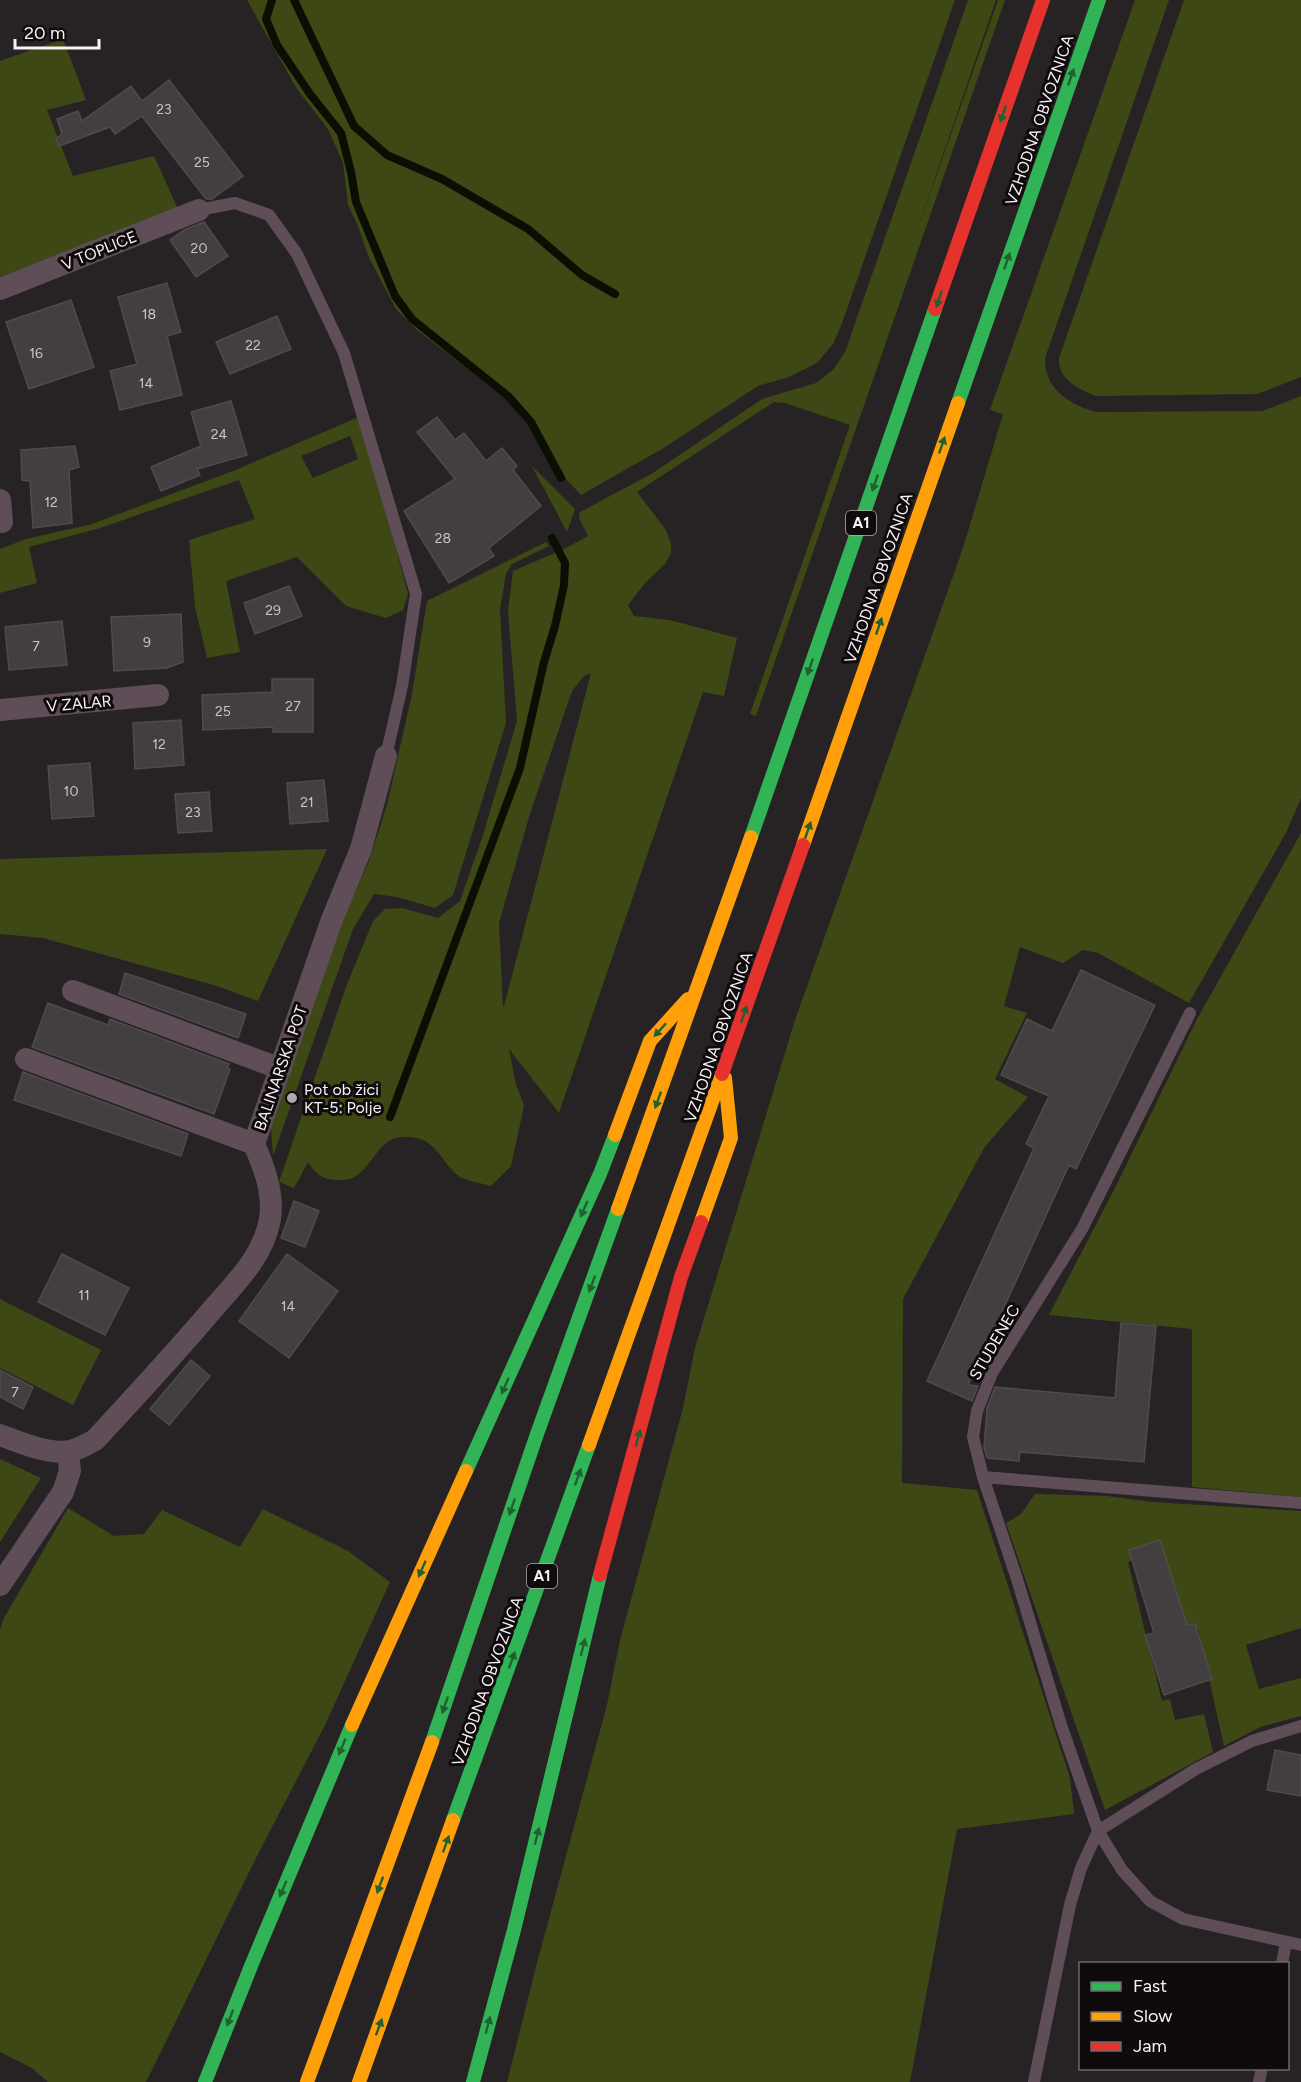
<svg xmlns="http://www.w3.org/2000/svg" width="1301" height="2082" viewBox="0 0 1301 2082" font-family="Figtree,sans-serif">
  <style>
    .green { fill: #3e4814; fill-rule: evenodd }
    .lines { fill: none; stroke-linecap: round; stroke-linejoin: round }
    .stream { stroke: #0b0f03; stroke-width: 8 }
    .building { fill: #433e40; stroke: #4f4b4d; stroke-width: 1.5 }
    .lane { stroke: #5f4e57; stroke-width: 12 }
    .street { stroke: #5f4e57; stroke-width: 22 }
    .fast { stroke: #30b455; stroke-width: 14 }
    .slow { stroke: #ff9f0a; stroke-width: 14 }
    .jam { stroke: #e5322d; stroke-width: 14 }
    .oneway { fill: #206031 }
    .poi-dot { fill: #afaaac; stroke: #0f0b0d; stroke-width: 2 }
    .labels { text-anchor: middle; stroke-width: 6; stroke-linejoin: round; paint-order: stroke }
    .number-label { font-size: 14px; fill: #cbc5c8 }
    .shield { fill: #0f0b0d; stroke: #b2adaf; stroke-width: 1.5 }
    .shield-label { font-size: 15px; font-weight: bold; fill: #f8f2f5 }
    .street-label { font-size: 16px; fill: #f8f2f5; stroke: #0f0b0d }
    .poi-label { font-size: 16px; fill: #f8f2f5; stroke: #0f0b0d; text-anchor: start }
  </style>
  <rect width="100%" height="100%" fill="#272325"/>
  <path class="green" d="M247 0H955L841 326 833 344 817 363 789 377 758 386 662 449 581 495 553 465 536 428 503 396 416 329 396 309 369 258 358 226 348 205 343 163 328 129 297 89Z
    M968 0H996L911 248 998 0H1005L756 716 750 714 850 425 785 403 774 402 637 492 666 530 671 544V553L665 564 645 583 628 605 634 616 670 620 737 638 724 696 703 692 559 1113 509 1049 516 1084 524 1106 511 1166 491 1186C481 1183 464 1181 456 1174 438 1157 434 1135 402 1137 377 1138 372 1171 350 1179 347 1180 341 1180 337 1180 323 1180 315 1174 308 1162L294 1188 279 1182 346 987 373 921 385 909 402 908 438 918 460 901 482 838 517 721 508 611 513 571 564 549 588 536 579 518 580 512 653 473 762 399 816 383 833 370 845 352ZM591 673 504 1006 503 1007 499 923 529 817 572 691 584 676Z
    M1135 0H1169L1045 358C1044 389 1070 405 1097 412L1262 411 1301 396V798L1286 833 1189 1003 1098 953 1083 950 1063 963 1020 947 1004 1006 1027 1013 995 1079 1028 1097 984 1148 903 1299 902 1483 977 1490 1070 1778 1074 1814 957 1829 910 2082H507L538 1959 607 1705 620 1640 683 1408 695 1348 795 1020 963 548 1003 414 990 410Z
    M1184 0H1301V377L1257 394 1096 396C1080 390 1057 379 1059 358Z
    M63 39 86 100 47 110 73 176 154 156 178 209 0 277V61Z
    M361 416 408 594 403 610 386 618 346 606 297 557 226 581 240 652 207 658 195 607 189 540 255 519 239 480 97 529 29 547 37 583 0 593V549L26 539 92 524 238 469ZM350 436 358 459 313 478 301 456Z
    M532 466 575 509 567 532Z
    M546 542 549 546 512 564 506 574 500 609 506 723 453 895 435 908 397 897 374 894 353 929 273 1156 271 1128 340 926 369 861 387 805 412 694 427 601Z
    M1301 833V1497L1192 1487V1329L1049 1315 1117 1184 1196 1021Z
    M327 849 258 1001 217 986 43 938 0 934V859Z
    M0 1299 101 1350 73 1405 0 1368Z
    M0 1459 41 1478 0 1542Z
    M1035 1494 1107 1496 1152 1502 1301 1511V1628L1246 1645 1259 1689 1301 1678V1716L1260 1727 1224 1746 1198 1629 1182 1631 1159 1551 1128 1562 1162 1701 1170 1699 1175 1720 1204 1714 1213 1752 1105 1810 1006 1523 1021 1514Z
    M68 1508 114 1536 144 1534 162 1510 240 1547 263 1509 348 1551 390 1582 325 1725 255 1860 146 2082H48L32 2068 0 2052V1629L4 1618Z"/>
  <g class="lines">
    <path class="stream" d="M272 0 266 19 277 45 310 94 341 133 351 172 356 202 395 296 412 319 508 396 531 422 561 478
      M294 0 354 126 387 155 442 179 528 229 582 275 615 294
      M390 1117 520 768 544 662 555 626 564 585 565 563 552 538"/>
  </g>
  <path class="building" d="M169 80 243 176 212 199H206L142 116 115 134 110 127 59 146 56 139 62 134 57 119 78 111 82 121 131 86 142 101Z
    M204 222 228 256 196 277 170 240 184 230Z
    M167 283 181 332 167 336 182 395 120 410 110 371 137 364 118 297Z
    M71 300 94 367 29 389 6 322Z
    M277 316 291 349 230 374 216 342Z
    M231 401 247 455 197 469 200 475 161 491 151 467 201 446 191 412Z
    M437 417 455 440 464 433 486 461 502 448 517 466 513 470 541 506 489 548 494 556 449 583 404 511 455 479 417 432Z
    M75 446 79 467 69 470 72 523 33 528 30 481 22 480 21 450Z
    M289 586 302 616 255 634 244 603Z
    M181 614 183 662 167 668 114 671 111 617Z
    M62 621 67 665 9 670 5 627Z
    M272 679H313V732H273V727L203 730 202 695 272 692Z
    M181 720 184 765 135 769 133 723Z
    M90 763 94 816 52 819 48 766Z
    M324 780 328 821 290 824 287 783Z
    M209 792 212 831 178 833 175 794Z
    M1081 970 1155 1005 1076 1169 1069 1165 1011 1292 968 1385 978 1386 972 1401 927 1381 1034 1148 1026 1144 1049 1096 1001 1075 1027 1019 1052 1031Z
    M125 973 246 1014 238 1038 119 994Z
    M48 1003 108 1025 110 1019 229 1064 227 1068 230 1069 214 1114 32 1047Z
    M23 1072 188 1134 181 1156 14 1100Z
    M294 1201 319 1211 305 1247 281 1238Z
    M62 1254 129 1288 105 1335 38 1302Z
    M287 1254 338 1291 289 1358 239 1321Z
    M1121 1323 1156 1326 1144 1462 1020 1452 1019 1461 987 1458 984 1448 987 1408 995 1387 1115 1398Z
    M191 1360 210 1376 169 1425 150 1409Z
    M0 1370 33 1387 23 1409 0 1397Z
    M1160 1540 1187 1625 1195 1624 1212 1679 1164 1695 1145 1635 1154 1633 1129 1550Z
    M1275 1750 1301 1755V1796L1267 1790Z"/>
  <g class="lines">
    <path class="lane" d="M199 210 235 203 269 215 297 254 344 353 416 594 402 686 386 756
      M1190 1013 1082 1229 992 1373 977 1411 973 1437 983 1477 1017 1579 1061 1725 1098 1831 1122 1870 1150 1901 1183 1919 1301 1945
      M983 1477 1301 1503
      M1282 1964 1286 1942
      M1034 2082 1070 1905 1081 1868 1098 1831 1196 1769 1252 1741 1301 1726
      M1259 2082 1262 2068"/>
    <path class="street" d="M0 289 199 210
      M0 500 2 522
      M0 710 158 695
      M73 991 281 1069
      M26 1059 254 1144
      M0 1435C19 1442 49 1455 69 1451 79 1450 87 1444 95 1440 133 1399 170 1359 206 1317 231 1287 263 1259 270 1219 274 1193 264 1167 254 1144L331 922 361 849 386 756
      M0 1585 63 1492 70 1471 68 1452"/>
    <path class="fast" d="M958 403 1099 0
      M751 837 935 309
      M466 1471 600 1174 615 1135
      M432 1742 537 1434 618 1209
      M453 1820 589 1445
      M205 2082 251 1966 352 1725
      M473 2082 514 1930 600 1575"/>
    <path class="slow" d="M803 845 958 403
      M615 1135 650 1041 688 999
      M618 1209 751 837
      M701 1222 731 1138 725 1078
      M589 1445 722 1074
      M352 1725 466 1471
      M307 2082 432 1742
      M359 2082 453 1820"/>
    <path class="jam" d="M935 309 1043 0
      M722 1074 803 845
      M600 1575 681 1277 701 1222"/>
  </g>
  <defs><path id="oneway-solid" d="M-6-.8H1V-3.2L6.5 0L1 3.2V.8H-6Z" transform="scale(1.5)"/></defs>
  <g class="oneway">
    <use href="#oneway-solid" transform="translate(1071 77) rotate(-71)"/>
    <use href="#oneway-solid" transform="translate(1003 114) rotate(109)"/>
    <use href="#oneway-solid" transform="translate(1007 261) rotate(-71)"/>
    <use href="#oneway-solid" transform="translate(939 299) rotate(109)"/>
    <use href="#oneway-solid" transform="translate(942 445) rotate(-71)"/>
    <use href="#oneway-solid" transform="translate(875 483) rotate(109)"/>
    <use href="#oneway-solid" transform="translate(879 626) rotate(-71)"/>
    <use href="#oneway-solid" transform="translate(810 667) rotate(109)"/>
    <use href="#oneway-solid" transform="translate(808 830) rotate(-71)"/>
    <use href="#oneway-solid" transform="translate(744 1014) rotate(-71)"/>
    <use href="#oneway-solid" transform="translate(660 1030) rotate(132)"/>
    <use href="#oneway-solid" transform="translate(658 1100) rotate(110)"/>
    <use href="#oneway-solid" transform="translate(584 1209) rotate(114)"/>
    <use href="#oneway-solid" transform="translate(592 1284) rotate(110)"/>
    <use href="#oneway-solid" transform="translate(505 1386) rotate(114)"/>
    <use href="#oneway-solid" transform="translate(638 1438) rotate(-74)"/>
    <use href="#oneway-solid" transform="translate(578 1477) rotate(-70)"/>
    <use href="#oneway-solid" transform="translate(512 1507) rotate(109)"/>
    <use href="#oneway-solid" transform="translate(422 1569) rotate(114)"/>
    <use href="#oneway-solid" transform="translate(583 1647) rotate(-76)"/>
    <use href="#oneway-solid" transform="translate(512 1660) rotate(-70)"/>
    <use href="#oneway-solid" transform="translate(445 1705) rotate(109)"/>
    <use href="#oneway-solid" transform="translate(342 1747) rotate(113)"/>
    <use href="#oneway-solid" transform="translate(537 1836) rotate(-76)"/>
    <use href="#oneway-solid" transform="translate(446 1844) rotate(-70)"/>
    <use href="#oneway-solid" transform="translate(380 1885) rotate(110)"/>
    <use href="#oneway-solid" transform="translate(283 1889) rotate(113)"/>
    <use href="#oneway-solid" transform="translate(230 2018) rotate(111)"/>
    <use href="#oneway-solid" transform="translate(488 2025) rotate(-75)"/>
    <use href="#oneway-solid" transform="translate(379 2027) rotate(-70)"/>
  </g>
  <circle class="poi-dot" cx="292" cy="1098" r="6"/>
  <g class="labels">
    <g class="number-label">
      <text x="164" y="114">23</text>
      <text x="202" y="167">25</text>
      <text x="199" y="253">20</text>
      <text x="149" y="319">18</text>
      <text x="253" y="350">22</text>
      <text x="36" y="358">16</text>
      <text x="146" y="388">14</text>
      <text x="219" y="439">24</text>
      <text x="51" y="507">12</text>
      <text x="443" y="543">28</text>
      <text x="273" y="615">29</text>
      <text x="147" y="647">9</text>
      <text x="36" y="651">7</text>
      <text x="293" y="711">27</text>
      <text x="223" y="716">25</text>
      <text x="159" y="749">12</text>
      <text x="71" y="796">10</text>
      <text x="307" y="807">21</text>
      <text x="193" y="817">23</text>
      <text x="84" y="1300">11</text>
      <text x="288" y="1311">14</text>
      <text x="15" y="1397">7</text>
    </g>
    <g class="shield">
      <rect x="846" y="511" width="30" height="24" rx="4.5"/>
      <rect x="527" y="1564" width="30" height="24" rx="4.5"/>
    </g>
    <g class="shield-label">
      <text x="861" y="528">A1</text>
      <text x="542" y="1581">A1</text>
    </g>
    <g class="street-label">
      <text transform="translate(1039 120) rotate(-71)" y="6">VZHODNA OBVOZNICA</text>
      <text transform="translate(99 250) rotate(-22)" y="6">V TOPLICE</text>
      <text transform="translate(878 578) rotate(-71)" y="6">VZHODNA OBVOZNICA</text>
      <text transform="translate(79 703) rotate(-5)" y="6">V ZALAR</text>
      <text transform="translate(718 1037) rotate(-71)" y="6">VZHODNA OBVOZNICA</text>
      <text transform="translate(280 1068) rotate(-71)" y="6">BALINARSKA POT</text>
      <text transform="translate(994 1342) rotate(-60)" y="6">STUDENEC</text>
      <text transform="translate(487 1681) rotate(-70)" y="6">VZHODNA OBVOZNICA</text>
    </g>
    <g class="poi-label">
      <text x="304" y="1095">Pot ob žici<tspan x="304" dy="18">KT-5: Polje</tspan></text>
    </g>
  </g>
  <rect x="1079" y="1962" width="210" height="108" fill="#0f0b0d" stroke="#6c676a" stroke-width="1.5"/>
  <rect x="1091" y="1982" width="30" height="9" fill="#30b455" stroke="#6c676a" stroke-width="1.5"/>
  <text x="1133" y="1992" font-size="18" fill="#f8f2f5">Fast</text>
  <rect x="1091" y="2012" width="30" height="9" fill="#ff9f0a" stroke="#6c676a" stroke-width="1.5"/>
  <text x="1133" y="2022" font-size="18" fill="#f8f2f5">Slow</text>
  <rect x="1091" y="2042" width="30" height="9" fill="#e5322d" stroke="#6c676a" stroke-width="1.5"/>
  <text x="1133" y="2052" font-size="18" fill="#f8f2f5">Jam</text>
  <path d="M15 39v9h84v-9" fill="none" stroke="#f8f2f5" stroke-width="3"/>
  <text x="24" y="39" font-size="18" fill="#f8f2f5" stroke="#0f0b0d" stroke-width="4.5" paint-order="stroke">20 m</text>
</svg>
